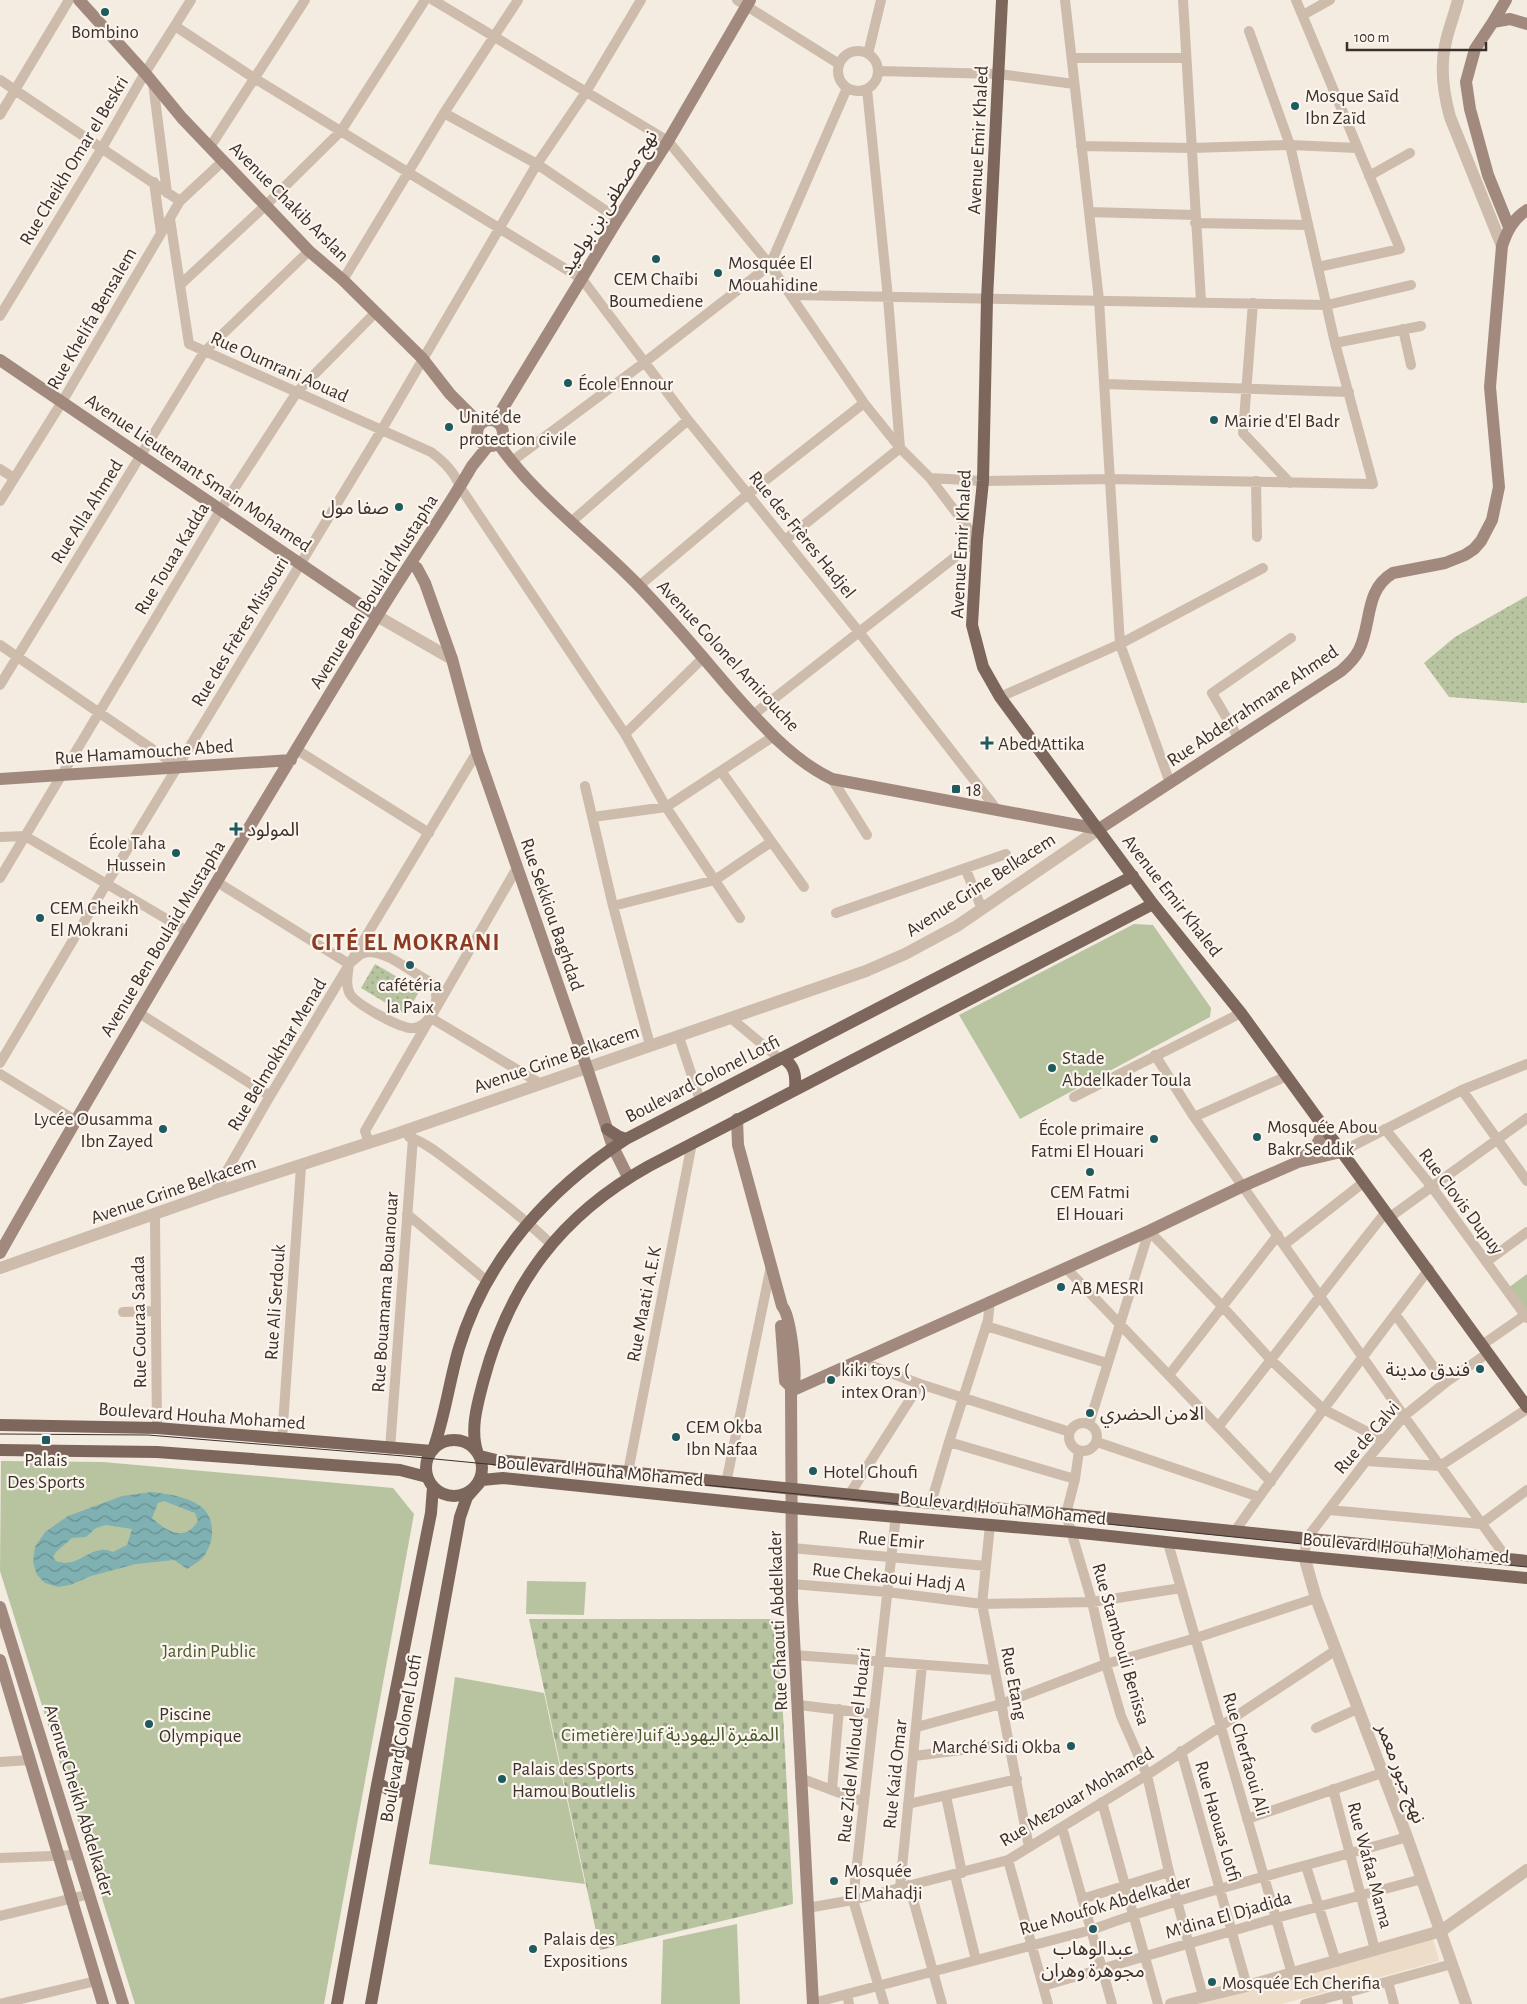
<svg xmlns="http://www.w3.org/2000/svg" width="1527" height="2004" viewBox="0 0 1527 2004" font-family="'Alegreya Sans','Noto Sans Arabic',sans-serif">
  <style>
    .grass { fill: url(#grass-dots) }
    .cemetery { fill: url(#cemetery-stones) }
    .garden { fill: #b8c4a0 }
    .plaza { fill: #ecdcc8 }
    .water { fill: url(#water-waves); fill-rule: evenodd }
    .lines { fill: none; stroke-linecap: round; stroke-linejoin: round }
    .minor { stroke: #cdbbac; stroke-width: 10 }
    .tertiary { stroke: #cdbbac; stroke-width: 12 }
    .secondary { stroke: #a18a7d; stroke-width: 12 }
    .primary { stroke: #7d675c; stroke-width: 12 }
    .tram { stroke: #3b302b; stroke-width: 1 }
    .poi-dot { fill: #1f5a5e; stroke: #fbf5ee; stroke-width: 2 }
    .labels { text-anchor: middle; stroke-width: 4.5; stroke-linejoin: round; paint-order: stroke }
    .poi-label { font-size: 19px; fill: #3b302b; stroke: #fbf5ee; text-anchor: start }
    .street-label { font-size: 19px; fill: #3b302b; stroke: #fbf5ee }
    .park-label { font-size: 19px; fill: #4a5a2e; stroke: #fbf5ee }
    .district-label { font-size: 24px; font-weight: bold; letter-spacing: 1px; fill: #8c3b22; stroke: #fbf5ee }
  </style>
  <defs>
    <pattern id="grass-dots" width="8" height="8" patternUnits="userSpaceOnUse" patternTransform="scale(1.25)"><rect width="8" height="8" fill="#b8c4a0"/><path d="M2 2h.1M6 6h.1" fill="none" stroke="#97a083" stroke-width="1.8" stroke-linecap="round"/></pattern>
    <pattern id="cemetery-stones" width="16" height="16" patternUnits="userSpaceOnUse" patternTransform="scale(1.25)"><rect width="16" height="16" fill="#b8c4a0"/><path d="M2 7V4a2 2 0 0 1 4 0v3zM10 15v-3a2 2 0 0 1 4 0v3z" fill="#97a083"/></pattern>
    <pattern id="water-waves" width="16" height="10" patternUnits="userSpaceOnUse" patternTransform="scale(1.25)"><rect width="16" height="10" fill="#7fb0b2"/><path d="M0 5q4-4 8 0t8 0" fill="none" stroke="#699091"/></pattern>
  </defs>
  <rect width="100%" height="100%" fill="#f4ebe1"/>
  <path class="grass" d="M1527 596V703L1449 697 1424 663 1455 637Z
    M375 964 420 990 406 1015 361 988Z"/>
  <path class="cemetery" d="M529 1619H778L793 1904 600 1950Z"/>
  <path class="garden" d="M1134 924 1153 925 1211 1008 1210 1017 1020 1119 959 1015Z
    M1527 1274V1314L1508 1288Z
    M1 1461 103 1462 393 1488 414 1514 324 2004H135L0 1571Z
    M527 1581 586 1582 584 1615 526 1614Z
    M455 1677 544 1693 585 1884 429 1864Z
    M737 1924 740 2004H661L663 1940Z"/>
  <path class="plaza" d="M1433 1939 1439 1961 1282 2004H1196Z"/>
  <path class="water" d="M152 1492C168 1494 186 1496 200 1506 214 1515 215 1538 207 1551 203 1560 195 1564 187 1569L174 1560 136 1564 91 1576 70 1585 58 1587 45 1583 37 1575 33 1562 35 1547 45 1532 68 1516 122 1496ZM164 1501 195 1513 198 1521C184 1543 167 1531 152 1518L158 1503ZM106 1525 132 1529 127 1545 113 1552C110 1551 105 1549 101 1550 84 1552 76 1568 56 1561L53 1557 56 1552 72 1538 86 1537 96 1528Z"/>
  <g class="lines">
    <path class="minor" d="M433 0 668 141 770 265 864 403 900 448 930 478 983 481 1110 479 1373 484 1335 343 1290 145 1249 31
      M737 0 839 64
      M1065 0 1099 300 1120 644 1170 783
      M1183 0 1201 301
      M1296 0 1400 249 1318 267
      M1303 15 1330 0
      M175 26 254 78 582 279 688 420 859 632 998 811
      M838 71a20 20 0 1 1 40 0a20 20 0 1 1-40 0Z
      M868 54 881 0
      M1072 58H1186
      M878 71 999 74 1074 84
      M0 80 180 201
      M153 83 167 193
      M444 113 537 164 618 219
      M0 115 69 0
      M1081 146 1191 148 1290 145 1357 148
      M210 147 305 0
      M1369 176 1410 153
      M154 182 161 233
      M1089 212 1195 215
      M170 219 189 344 431 452C442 460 455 473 460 487L625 734 666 807 740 918
      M1195 223 1307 225
      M343 280 444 113 518 0
      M181 284 265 206 341 131 425 0
      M792 295 1327 305 1411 285
      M1253 303 1243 433 1290 483
      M0 316 102 148 145 73 191 0
      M1403 329 1411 365
      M1335 343 1421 326
      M1105 384 1349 392
      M511 462 645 362 770 265 847 88
      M0 469 14 478
      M1256 481 1257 537
      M0 501 62 402 180 201 223 161
      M571 522 688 420
      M785 540 900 448 888 298 867 89
      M639 586 748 494 864 403
      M0 645 177 766
      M0 685 204 352 309 251
      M1000 697 1120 644 1263 568
      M753 715 977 540 930 478
      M625 734 703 658
      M1239 739 1212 693 1291 638
      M297 750 429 833
      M721 771 804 887
      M832 779 867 835
      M585 786 613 906 650 1045
      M593 817 666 807 774 736
      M0 837 25 836 187 931
      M966 870 982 909
      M0 878 221 509 297 392 375 313
      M217 882 349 964
      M613 906 715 880 771 842
      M836 913 1006 854
      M368 952C387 952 404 967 420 976 423 978 427 980 430 982 444 996 432 1025 414 1028 402 1030 356 1004 350 994 345 985 348 974 349 964L361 954Z
      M139 1013 270 1096
      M431 1018 541 1084
      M732 1019 780 1059
      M679 1037 700 1100
      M1155 1055 1194 1117 1404 1416 1508 1560
      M0 1063 107 883 381 431 537 164 586 92 641 0
      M0 1074 75 1120
      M1462 1090 1527 1181
      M1074 1097 1241 1013
      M1194 1117 1287 1076
      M1385 1129 1432 1187 1527 1318
      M409 1137C427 1143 443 1157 458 1168 490 1193 522 1216 551 1244
      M369 1143 365 1131 517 868
      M1341 1152 1462 1090 1527 1064
      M214 1193 270 1096 477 752
      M407 1214 487 1281
      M155 1216 157 1428
      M1390 1217 1527 1118
      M1285 1244 1364 1182
      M1486 1262 1527 1232
      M1066 1268 1271 1482
      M123 1312 156 1311
      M1395 1314 1445 1383
      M986 1326 1107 1363
      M1482 1345 1525 1315
      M859 1361 920 1384 1070 1432
      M1169 1375 1278 1235
      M1069 1437a14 14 0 1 1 28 0a14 14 0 1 1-28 0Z
      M1089 1424 1149 1231 1223 1307 1271 1360 1323 1409 1383 1440
      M1218 1427C1275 1356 1329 1283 1386 1212
      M282 1439 301 1167
      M949 1442 1075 1479
      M1097 1442 1259 1497
      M390 1449 413 1138
      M1079 1451 1075 1479 1066 1514 1092 1602 1106 1664 1121 1716 1147 1775 1169 1872 1203 1996
      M1366 1461 1440 1466 1527 1409
      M628 1472 692 1143
      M726 1483 771 1266
      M849 1495 920 1384
      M931 1503 949 1442 988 1320 990 1301
      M1329 1510 1481 1524 1527 1490
      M990 1525 982 1604 1029 1847
      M1235 1531C1297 1442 1364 1356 1429 1269
      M1168 1543 1292 1974
      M792 1548 986 1566
      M1304 1556 1307 1538 1366 1461 1404 1416 1445 1383 1488 1353
      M792 1584 887 1592 982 1604 1092 1602 1181 1588
      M794 1655 994 1670
      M799 1705 873 1714
      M917 1727 1001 1704 1106 1664 1196 1638 1316 1598
      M1316 1728 1357 1709
      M1181 1751 1247 1986
      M914 1756 1009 1744
      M0 1762 29 1760
      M800 1778 864 1802
      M832 1789 839 1709
      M1333 1789 1375 1950
      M946 1796 962 1873
      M1102 1802 1158 2004
      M908 1804 1017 1779
      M1247 1819 1382 1773
      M1062 1827 1112 2004
      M0 1858 78 1855
      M1008 1860 1048 2004
      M1306 1866 1336 1962
      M955 1875 976 1960
      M909 1885 942 2004
      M900 1888 922 1665
      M1082 1899 1169 1872
      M807 1908 853 1900 1008 1860 1147 1775 1336 1650
      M0 1916 90 1894
      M1388 1982 1394 2004
      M1043 1986 1276 1918 1422 1879
      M1346 1993 1348 2004
      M847 1994 849 2004
      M813 2003 1091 1930C1194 1892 1302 1868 1407 1837
      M0 2004 96 1981
      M884 2004 853 1900 896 1515
      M1305 2004 1452 1964"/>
    <path class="tertiary" d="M1458 0C1454 16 1448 30 1445 46 1440 69 1444 95 1450 117L1502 246
      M377 616 452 659
      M0 1268 214 1193 393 1135 866 971 905 954 957 926 1099 829
      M1304 1556 1316 1598 1407 1837 1466 2004
      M1171 2004 1247 1986 1441 1931 1527 1870"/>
    <path class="secondary" d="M79 0 145 73 182 118 309 251 343 280 422 358 450 394 480 424
      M1506 0 1493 22 1475 49 1466 82 1470 109 1488 175 1509 227
      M1493 22 1510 19 1527 24
      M0 360 377 616
      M477 433a13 13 0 1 1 26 0a13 13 0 1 1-26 0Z
      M495 421 618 219 668 141 750 0
      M498 443C536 498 593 538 639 586 671 619 700 654 730 689 759 722 792 760 832 779L1099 829 1341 671C1348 665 1355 658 1359 650 1372 624 1364 590 1393 573L1445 563 1465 555 1474 549 1481 541 1492 520 1499 487 1490 387 1502 246C1507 231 1513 219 1527 210
      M411 563 417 568 425 583 452 659 477 752 587 1068 613 1147 628 1177
      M0 779 291 760
      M737 1119 738 1145 782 1306C791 1316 796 1370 794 1385L791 1387 792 1600 813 2004
      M1300 1161 1317 1144 1325 1130
      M0 1253C121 1039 248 828 376 618 407 566 442 518 472 466L488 446
      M781 1326 785 1381 791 1387
      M791 1391 1149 1231 1243 1186 1298 1162 1341 1152
      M0 1607 123 2004
      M0 1660 103 2004"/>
    <path class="primary" d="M1002 0 987 299 983 481 977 540 972 625 983 667 1000 697 1153 904 1241 1013 1527 1407
      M783 1058C795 1066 796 1075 795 1089
      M607 1129 618 1136 626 1139
      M0 1425 157 1428 432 1451
      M426 1468a28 28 0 1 1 56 0a28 28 0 1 1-56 0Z
      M0 1450 157 1452 400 1470 427 1477
      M433 1450C445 1417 449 1382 459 1348 486 1258 549 1189 626 1139L1133 876
      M478 1454C469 1430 478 1402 484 1379 510 1283 561 1215 649 1166L1153 904
      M480 1456 496 1460 628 1472 931 1503 1066 1514 1527 1561
      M384 1752 400 1748 416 1758
      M378 1783 394 1793 410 1789
      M337 2004 377 1785 431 1513 433 1487
      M371 2004 460 1517 467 1497 482 1480 503 1478 792 1508 1072 1532 1279 1554 1527 1578"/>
    <path class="tram" d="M0 1434 148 1435 404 1456 1068 1520 1527 1567"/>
  </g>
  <g class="poi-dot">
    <circle cx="105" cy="12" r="5"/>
    <circle cx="1295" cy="106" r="5"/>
    <circle cx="656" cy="259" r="5"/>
    <circle cx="718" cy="273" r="5"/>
    <circle cx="568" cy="383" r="5"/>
    <circle cx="1214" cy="420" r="5"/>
    <circle cx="449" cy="427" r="5"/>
    <circle cx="399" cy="507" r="5"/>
    <path d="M984.5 735.5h5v5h5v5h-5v5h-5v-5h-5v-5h5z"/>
    <rect x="951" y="784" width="10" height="10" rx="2.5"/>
    <path d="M233.5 821.5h5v5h5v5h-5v5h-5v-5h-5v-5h5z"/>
    <circle cx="176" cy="853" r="5"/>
    <circle cx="40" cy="918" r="5"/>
    <circle cx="410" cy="965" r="5"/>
    <circle cx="1052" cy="1068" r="5"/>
    <circle cx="163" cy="1129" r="5"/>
    <circle cx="1257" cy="1137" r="5"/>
    <circle cx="1154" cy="1139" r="5"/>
    <circle cx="1090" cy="1172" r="5"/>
    <circle cx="1061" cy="1287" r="5"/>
    <circle cx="1480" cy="1369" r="5"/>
    <circle cx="831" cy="1380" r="5"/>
    <circle cx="1090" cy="1413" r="5"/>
    <circle cx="676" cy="1437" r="5"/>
    <rect x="41" y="1435" width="10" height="10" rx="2.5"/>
    <circle cx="813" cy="1471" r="5"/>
    <circle cx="149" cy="1724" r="5"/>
    <circle cx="1071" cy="1746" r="5"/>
    <circle cx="502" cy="1779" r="5"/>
    <circle cx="834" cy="1881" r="5"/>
    <circle cx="1093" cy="1929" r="5"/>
    <circle cx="533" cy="1949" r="5"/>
    <circle cx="1212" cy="1982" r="5"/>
  </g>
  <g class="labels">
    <g class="poi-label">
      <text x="105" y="38" text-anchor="middle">Bombino</text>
      <text x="1305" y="102">Mosque Saïd<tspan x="1305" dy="22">Ibn Zaïd</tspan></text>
      <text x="728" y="269">Mosquée El<tspan x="728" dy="22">Mouahidine</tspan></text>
      <text x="656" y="285" text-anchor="middle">CEM Chaïbi<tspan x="656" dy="22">Boumediene</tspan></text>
      <text x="578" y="390">École Ennour</text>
      <text x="459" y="423">Unité de<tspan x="459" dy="22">protection civile</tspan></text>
      <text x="1224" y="427">Mairie d'El Badr</text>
      <text x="389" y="514" text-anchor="end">صفا مول</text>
      <text x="998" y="750">Abed Attika</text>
      <text x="966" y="796">18</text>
      <text x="247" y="836">المولود</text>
      <text x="166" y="849" text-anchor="end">École Taha<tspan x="166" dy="22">Hussein</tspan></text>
      <text x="50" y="914">CEM Cheikh<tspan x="50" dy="22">El Mokrani</tspan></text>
      <text x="410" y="991" text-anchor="middle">cafétéria<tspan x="410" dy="22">la Paix</tspan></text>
      <text x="1062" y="1064">Stade<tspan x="1062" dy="22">Abdelkader Toula</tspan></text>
      <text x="153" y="1125" text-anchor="end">Lycée Ousamma<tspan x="153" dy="22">Ibn Zayed</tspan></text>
      <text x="1267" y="1133">Mosquée Abou<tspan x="1267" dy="22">Bakr Seddik</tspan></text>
      <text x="1144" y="1135" text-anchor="end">École primaire<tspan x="1144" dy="22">Fatmi El Houari</tspan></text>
      <text x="1090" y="1198" text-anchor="middle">CEM Fatmi<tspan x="1090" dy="22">El Houari</tspan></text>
      <text x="1071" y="1294">AB MESRI</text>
      <text x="841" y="1376">kiki toys (<tspan x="841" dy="22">intex Oran )</tspan></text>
      <text x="1470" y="1376" text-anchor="end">فندق مدينة</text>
      <text x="1100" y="1420">الامن الحضري</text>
      <text x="686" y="1433">CEM Okba<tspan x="686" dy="22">Ibn Nafaa</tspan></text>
      <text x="46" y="1466" text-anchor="middle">Palais<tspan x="46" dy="22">Des Sports</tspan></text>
      <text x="823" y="1478">Hotel Ghoufi</text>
      <text x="159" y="1720">Piscine<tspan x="159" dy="22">Olympique</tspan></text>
      <text x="1061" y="1753" text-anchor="end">Marché Sidi Okba</text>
      <text x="512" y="1775">Palais des Sports<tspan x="512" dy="22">Hamou Boutlelis</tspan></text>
      <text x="844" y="1877">Mosquée<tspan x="844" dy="22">El Mahadji</tspan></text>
      <text x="543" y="1945">Palais des<tspan x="543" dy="22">Expositions</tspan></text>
      <text x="1093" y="1955" text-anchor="middle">عبدالوهاب<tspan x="1093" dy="22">مجوهرة وهران</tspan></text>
      <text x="1222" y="1989">Mosquée Ech Cherifia</text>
    </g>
    <g class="street-label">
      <text transform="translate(977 140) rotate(-87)" y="7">Avenue Emir Khaled</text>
      <text transform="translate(73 160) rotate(-59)" y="7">Rue Cheikh Omar el Beskri</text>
      <text transform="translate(290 201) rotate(45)" y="7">Avenue Chakib Arslan</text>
      <text transform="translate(608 202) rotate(-58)" y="7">نهج مصطفى بن بولعيد</text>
      <text transform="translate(91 318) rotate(-60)" y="7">Rue Khelifa Bensalem</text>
      <text transform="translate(280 366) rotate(24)" y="7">Rue Oumrani Aouad</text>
      <text transform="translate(199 472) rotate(34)" y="7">Avenue Lieutenant Smain Mohamed</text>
      <text transform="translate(86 511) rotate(-58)" y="7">Rue Alla Ahmed</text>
      <text transform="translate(803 534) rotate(51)" y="7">Rue des Frères Hadjel</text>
      <text transform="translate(960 544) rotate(-87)" y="7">Avenue Emir Khaled</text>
      <text transform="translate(171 558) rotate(-59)" y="7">Rue Touaa Kadda</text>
      <text transform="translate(373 591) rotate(-58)" y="7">Avenue Ben Boulaid Mustapha</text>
      <text transform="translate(239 631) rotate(-59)" y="7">Rue des Frères Missouri</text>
      <text transform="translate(729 655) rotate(47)" y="7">Avenue Colonel Amirouche</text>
      <text transform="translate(1252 705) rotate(-34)" y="7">Rue Abderrahmane Ahmed</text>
      <text transform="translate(144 751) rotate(-4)" y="7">Rue Hamamouche Abed</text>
      <text transform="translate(980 884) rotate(-33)" y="7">Avenue Grine Belkacem</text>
      <text transform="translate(1173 895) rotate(52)" y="7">Avenue Emir Khaled</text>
      <text transform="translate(553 914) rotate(71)" y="7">Rue Sekkiou Baghdad</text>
      <text transform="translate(162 938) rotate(-59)" y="7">Avenue Ben Boulaid Mustapha</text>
      <text transform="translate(276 1054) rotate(-59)" y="7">Rue Belmokhtar Menad</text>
      <text transform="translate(556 1058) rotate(-19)" y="7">Avenue Grine Belkacem</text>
      <text transform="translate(702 1078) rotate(-27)" y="7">Boulevard Colonel Lotfi</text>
      <text transform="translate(173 1189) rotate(-19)" y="7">Avenue Grine Belkacem</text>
      <text transform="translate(1462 1201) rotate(53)" y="7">Rue Clovis Dupuy</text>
      <text transform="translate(384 1292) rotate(-86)" y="7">Rue Bouamama Bouanouar</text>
      <text transform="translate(274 1302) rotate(-86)" y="7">Rue Ali Serdouk</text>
      <text transform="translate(643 1304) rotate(-79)" y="7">Rue Maati A.E.K</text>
      <text transform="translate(138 1322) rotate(-91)" y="7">Rue Gouraa Saada</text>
      <text transform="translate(202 1415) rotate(4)" y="7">Boulevard Houha Mohamed</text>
      <text transform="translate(1366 1437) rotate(-49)" y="7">Rue de Calvi</text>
      <text transform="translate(600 1470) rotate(5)" y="7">Boulevard Houha Mohamed</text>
      <text transform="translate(1003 1507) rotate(6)" y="7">Boulevard Houha Mohamed</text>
      <text transform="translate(891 1539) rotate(5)" y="7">Rue Emir</text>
      <text transform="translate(1406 1547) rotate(5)" y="7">Boulevard Houha Mohamed</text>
      <text transform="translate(889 1576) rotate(6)" y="7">Rue Chekaoui Hadj A</text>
      <text transform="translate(777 1621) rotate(-92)" y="7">Rue Ghaouti Abdelkader</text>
      <text transform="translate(1122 1644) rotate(74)" y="7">Rue Stambouli Benïssa</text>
      <text transform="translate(1015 1683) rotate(79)" y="7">Rue Etang</text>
      <text transform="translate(400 1738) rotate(-80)" y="7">Boulevard Colonel Lotfi</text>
      <text transform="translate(853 1745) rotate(-84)" y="7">Rue Zidel Miloud el Houari</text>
      <text transform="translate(1247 1754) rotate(74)" y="7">Rue Cherfaoui Ali</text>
      <text transform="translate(1402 1773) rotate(69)" y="7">نهج جبور معمر</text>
      <text transform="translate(894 1774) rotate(-84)" y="7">Rue Kaid Omar</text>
      <text transform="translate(1076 1796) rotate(-31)" y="7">Rue Mezouar Mohamed</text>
      <text transform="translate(80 1800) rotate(73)" y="7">Avenue Cheikh Abdelkader</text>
      <text transform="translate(1219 1821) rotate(74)" y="7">Rue Haouas Lotfi</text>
      <text transform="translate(1371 1865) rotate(75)" y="7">Rue Wafaa Mama</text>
      <text transform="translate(1105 1904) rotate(-16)" y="7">Rue Moufok Abdelkader</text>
      <text transform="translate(1228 1914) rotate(-16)" y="7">M'dina El Djadida</text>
    </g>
    <g class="park-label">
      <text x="209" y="1657">Jardin Public</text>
      <text x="670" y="1741">Cimetière Juif المقبرة اليهودية</text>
    </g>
    <g class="district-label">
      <text x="406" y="950">CITÉ EL MOKRANI</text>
    </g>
  </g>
  <path d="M1347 42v8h139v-8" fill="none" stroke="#3b302b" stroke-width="2.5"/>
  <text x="1354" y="42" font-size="15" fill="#3b302b" stroke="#fbf5ee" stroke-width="4" paint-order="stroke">100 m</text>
</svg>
